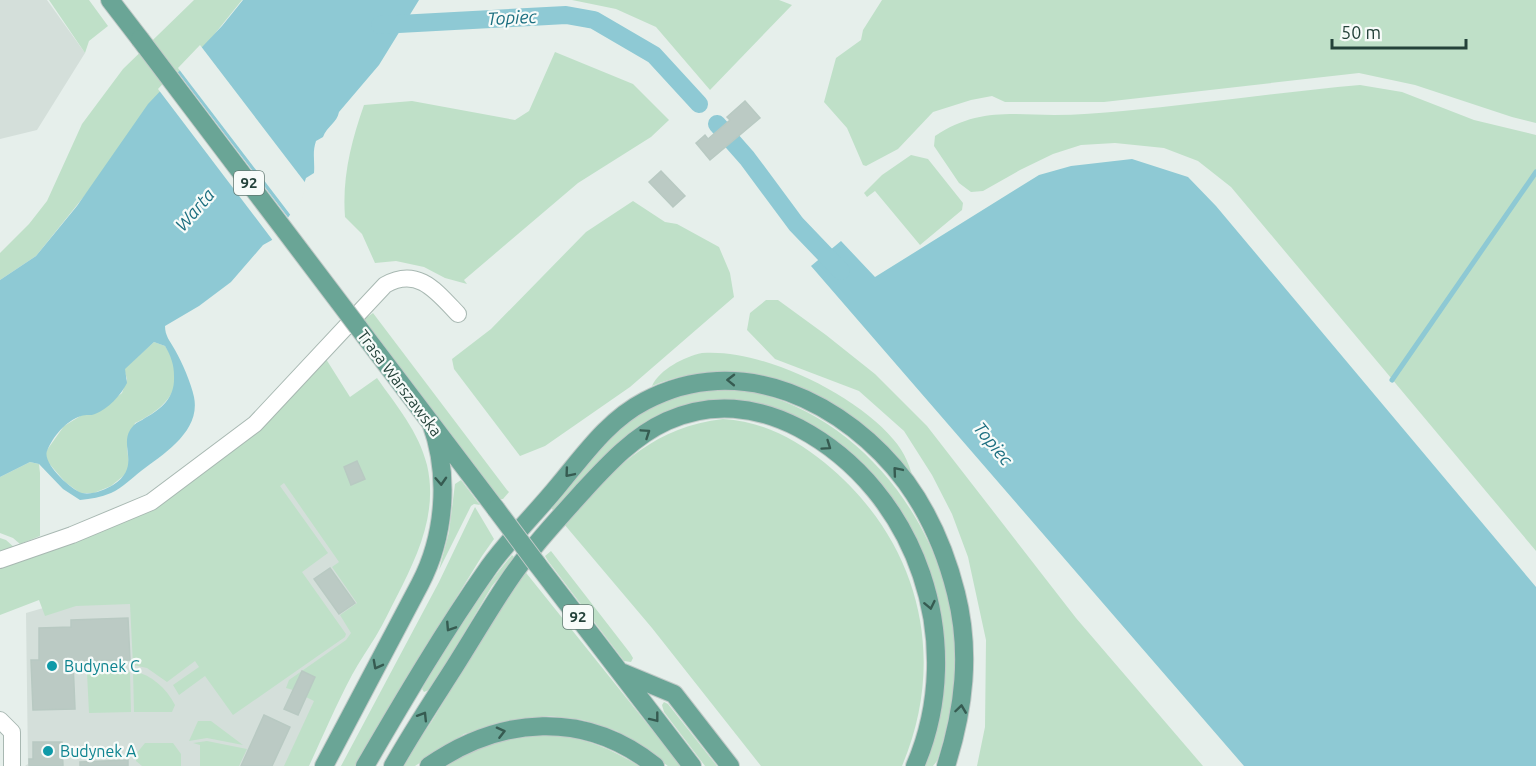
<svg xmlns="http://www.w3.org/2000/svg" width="1536" height="766" viewBox="0 0 1536 766" font-family="Ubuntu,sans-serif">
  <style>
    .built { fill: #d4dfda }
    .green { fill: #bfe0c8 }
    .water { fill: #8ec9d4; fill-rule: evenodd }
    .pier { fill: #e6efeb }
    .lines { fill: none; stroke-linecap: round; stroke-linejoin: round }
    .stream { stroke: #8ec9d4; stroke-width: 5 }
    .canal { stroke: #8ec9d4; stroke-width: 18 }
    .building { fill: #bbcac4; stroke: #b8c9c2; stroke-width: 1.5 }
    .street-casing { stroke: #a8b8b2; stroke-width: 18 }
    .primary-casing { stroke: #c2cac8; stroke-width: 20 }
    .street { stroke: #fff; stroke-width: 16 }
    .primary { stroke: #6aa596; stroke-width: 18 }
    .primary-bridge-casing { stroke: #c2cac8; stroke-width: 20; stroke-linecap: butt }
    .primary-bridge { stroke: #6aa596; stroke-width: 18 }
    .oneway { stroke: #365b51 }
    .culture-dot { fill: #0f9aa8; stroke: #f7fbf9; stroke-width: 2 }
    .labels { text-anchor: middle; stroke-width: 4.5; stroke-linejoin: round; paint-order: stroke }
    .shield { fill: #f7fbf9; stroke: #637a73; stroke-width: 1.5 }
    .shield-label { font-size: 15px; font-weight: bold; fill: #24423a }
    .street-label { font-size: 16px; fill: #24423a; stroke: #f7fbf9 }
    .culture-label { font-size: 16px; fill: #0d838f; stroke: #f7fbf9; text-anchor: start }
    .water-label { font-size: 18px; font-style: italic; fill: #1c6f80; stroke: #f7fbf9 }
  </style>
  <rect width="100%" height="100%" fill="#e6efeb"/>
  <path class="built" d="M0 0H47L85 53 37 130 0 139Z
    M294 467 368 600 289 766H25L28 764 26 613 78 598Z"/>
  <path class="green" d="M49 0H89L108 26 89 41 85 53Z
    M194 0H242L36 256 0 280V253L29 224 47 201 82 124 123 69Z
    M572 0H779L792 5 710 90 656 27 616 9Z
    M882 0H1536V123L1512 117 1415 85 1359 73 1104 102H1005L992 96 971 100 933 112 898 149 866 166 863 165 847 128 824 102 836 58 861 40 863 30Z
    M555 52 633 84 669 120 651 137 578 183 464 280 467 284 445 278 424 267 396 261 375 263 362 234 345 217C342 178 351 142 364 105L412 101 515 120 529 111Z
    M1360 85 1402 92 1474 120 1536 135V551L1231 187 1198 161 1164 148 1115 143 1081 145 1053 154 1020 170 983 191 971 192 959 183 934 146 935 136C975 109 1009 114 1054 115 1077 115 1100 113 1123 111 1202 104 1281 92 1360 85Z
    M911 155 928 159 963 203 962 210 920 245 875 191 867 197 864 193 882 175Z
    M633 201 665 222 677 224 719 247 730 273 734 297 630 387 545 446 520 456 454 369 452 359 491 329 586 232Z
    M766 300H778L826 335 875 374 927 426 1076 618 1203 766H977L985 727 986 640 968 557 952 514 932 475 904 431 859 391 775 359 747 330 750 313Z
    M373 313 507 490 509 492 503 499H500L363 320Z
    M154 342 165 346C190 382 169 407 135 423L127 448 129 464 127 473 111 486 94 493H80L65 482 47 461 45 455 47 450 64 426 82 415 94 414 122 393 127 379 124 369Z
    M319 348 350 397 377 378C396 405 419 432 427 465 438 512 418 555 397 596 390 609 384 623 376 636 368 649 359 662 352 675 336 705 323 736 309 766H284L314 701 306 697 315 677 302 672 293 690 286 688 289 680 346 640 351 633 340 615 357 603 332 567 339 562 284 483 280 486 328 553 302 572 346 634 345 637 233 715 205 676 179 695 173 685 199 667 195 661 167 682 147 668 133 665 130 604 76 606 45 616 39 600 0 615V538L6 540 16 549 152 494 255 415Z
    M702 353C761 348 855 394 893 439 905 452 910 467 915 484L901 468 756 375C719 369 687 372 652 386 660 369 684 357 702 353Z
    M703 390C718 390 734 388 748 391 867 415 956 540 955 658 955 693 948 728 937 761L933 766H924L940 710 945 657 941 615 931 576 895 506 767 406C666 378 614 444 554 512L551 507C600 450 624 407 703 390Z
    M723 419C762 421 795 439 825 463 918 539 949 655 902 766H761L652 628 564 524C610 473 650 427 723 419Z
    M30 462 39 464 40 473V536L20 544 13 538 0 533V477Z
    M461 480 480 505 474 504 471 506 439 570 449 532 455 484Z
    M475 507 494 539 482 556 437 629 355 766H341L439 582Z
    M551 551 630 653 633 658 631 662 624 661 548 561 545 556Z
    M512 555 515 558 492 586 431 689 424 692 422 689 424 684C451 639 478 595 512 555Z
    M523 569 681 766H668L617 731 583 720 549 716 519 720 464 734 415 766H401L432 721Z
    M133 671C152 675 166 688 175 705L172 712H134Z
    M130 672 131 712 89 713 87 673Z
    M664 702 668 704 717 766H705L664 712 662 705Z
    M198 721H211L243 745 207 738 189 741Z
    M538 735C576 734 607 746 639 766H446C477 746 502 739 538 735Z
    M207 741 247 749 239 766H200V745L193 743Z
    M145 743H173L181 754V766H142L136 761V754Z"/>
  <path class="water" d="M243 0H419L379 65 339 112C337 123 327 126 323 137L316 141C312 153 315 161 314 173L306 178 297 205 272 240 263 245 231 282 199 306 165 326C165 336 170 341 175 350 182 362 191 383 194 397 201 431 164 454 141 471 132 478 122 488 111 493 101 497 91 499 80 500L63 489 39 464 30 462 0 477V280L36 256 77 206 148 104 222 26ZM154 342 165 346C171 356 174 365 174 376 175 397 163 408 145 418 141 421 137 422 134 425 115 444 144 465 113 485 105 490 92 495 82 493 71 490 42 463 47 451 53 436 66 421 81 416 86 414 91 416 95 414 108 409 121 395 127 383L125 369Z
    M1132 159 1188 177 1216 206 1536 587V766H1244L811 266 841 241 875 277 1039 175 1071 166Z"/>
  <path class="pier" d="M200 45 307 185 299 206 292 217 178 68Z
    M176 70 290 220 274 242 158 89Z"/>
  <g class="lines">
    <path class="stream" d="M1392 380 1536 172"/>
    <path class="canal" d="M380 25 566 15 594 20 654 55 699 104
      M717 124 747 158 796 224 841 271"/>
  </g>
  <path class="building" d="M745 101 760 118 710 160 696 143 705 135 708 139 730 120 727 117Z
    M661 171 685 196 673 207 649 182Z
    M357 461 365 479 351 485 344 467Z
    M330 568 355 603 339 614 314 579Z
    M128 618 130 660 73 661 75 709 33 710 31 660H39V628L71 627V620Z
    M302 671 315 677 298 715 284 709Z
    M264 715 290 727 272 766H241Z
    M33 742H62L63 766H29V759H33Z
    M128 760V766H80V762Z"/>
  <g class="lines">
    <defs>
      <path id="street" d="M0 560 72 535 151 502 255 424 385 285C418 266 437 292 458 314
        M0 720 12 732V766"/>
      <path id="primary" d="M110 0 140 39
        M358 327 496 509
        M537 564 692 766
        M621 672 674 694 730 766
        M324 766 420 584C445 536 450 475 431 423
        M365 766C404 699 444 631 489 567 509 539 536 513 558 486 584 455 608 420 645 401 740 350 846 402 906 482 930 515 946 553 956 593 971 652 964 709 946 766
        M393 766C412 732 434 699 455 666 472 639 489 610 507 583 529 550 558 519 585 489 609 463 634 436 667 421 711 401 757 406 799 428 918 491 968 643 915 766
        M429 766C501 716 585 710 655 766"/>
    </defs>
    <use href="#street" class="street-casing"/>
    <use href="#primary" class="primary-casing"/>
    <use href="#street" class="street"/>
    <use href="#primary" class="primary"/>
    <defs>
      <path id="primary-bridge" d="M140 39 358 327
        M496 509 537 564"/>
    </defs>
    <use href="#primary-bridge" class="primary-bridge-casing"/>
    <use href="#primary-bridge" class="primary-bridge"/>
  </g>
  <defs><path id="oneway-chevron" d="M-2-3.5L2.5 0L-2 3.5" fill="none" stroke-width="1.6" stroke-linecap="round" stroke-linejoin="round" transform="scale(1.5)"/></defs>
  <g class="oneway">
    <use href="#oneway-chevron" transform="translate(731 380) rotate(-179)"/>
    <use href="#oneway-chevron" transform="translate(646 433) rotate(-34)"/>
    <use href="#oneway-chevron" transform="translate(827 446) rotate(35)"/>
    <use href="#oneway-chevron" transform="translate(897 471) rotate(-130)"/>
    <use href="#oneway-chevron" transform="translate(569 473) rotate(130)"/>
    <use href="#oneway-chevron" transform="translate(441 481) rotate(87)"/>
    <use href="#oneway-chevron" transform="translate(930 605) rotate(78)"/>
    <use href="#oneway-chevron" transform="translate(450 627) rotate(123)"/>
    <use href="#oneway-chevron" transform="translate(377 665) rotate(118)"/>
    <use href="#oneway-chevron" transform="translate(961 709) rotate(-82)"/>
    <use href="#oneway-chevron" transform="translate(423 716) rotate(-58)"/>
    <use href="#oneway-chevron" transform="translate(655 718) rotate(52)"/>
    <use href="#oneway-chevron" transform="translate(501 732) rotate(-14)"/>
  </g>
  <g class="culture-dot">
    <circle cx="52" cy="666" r="6"/>
    <circle cx="48" cy="751" r="6"/>
  </g>
  <g class="labels">
    <g class="shield">
      <rect x="234" y="171" width="30" height="24" rx="4.5"/>
      <rect x="563" y="605" width="30" height="24" rx="4.5"/>
    </g>
    <g class="shield-label">
      <text x="249" y="188">92</text>
      <text x="578" y="622">92</text>
    </g>
    <g class="street-label">
      <text transform="translate(400 383) rotate(53)" y="6">Trasa Warszawska</text>
    </g>
    <g class="culture-label">
      <text x="64" y="672">Budynek C</text>
      <text x="60" y="757">Budynek A</text>
    </g>
    <g class="water-label">
      <text transform="translate(512 18) rotate(-3)" y="6">Topiec</text>
      <text transform="translate(195 210) rotate(-49)" y="6">Warta</text>
      <text transform="translate(993 444) rotate(51)" y="6">Topiec</text>
    </g>
  </g>
  <path d="M1332 39v9h134v-9" fill="none" stroke="#24423a" stroke-width="3"/>
  <text x="1341" y="39" font-size="18" fill="#24423a" stroke="#f7fbf9" stroke-width="4.5" paint-order="stroke">50 m</text>
</svg>
